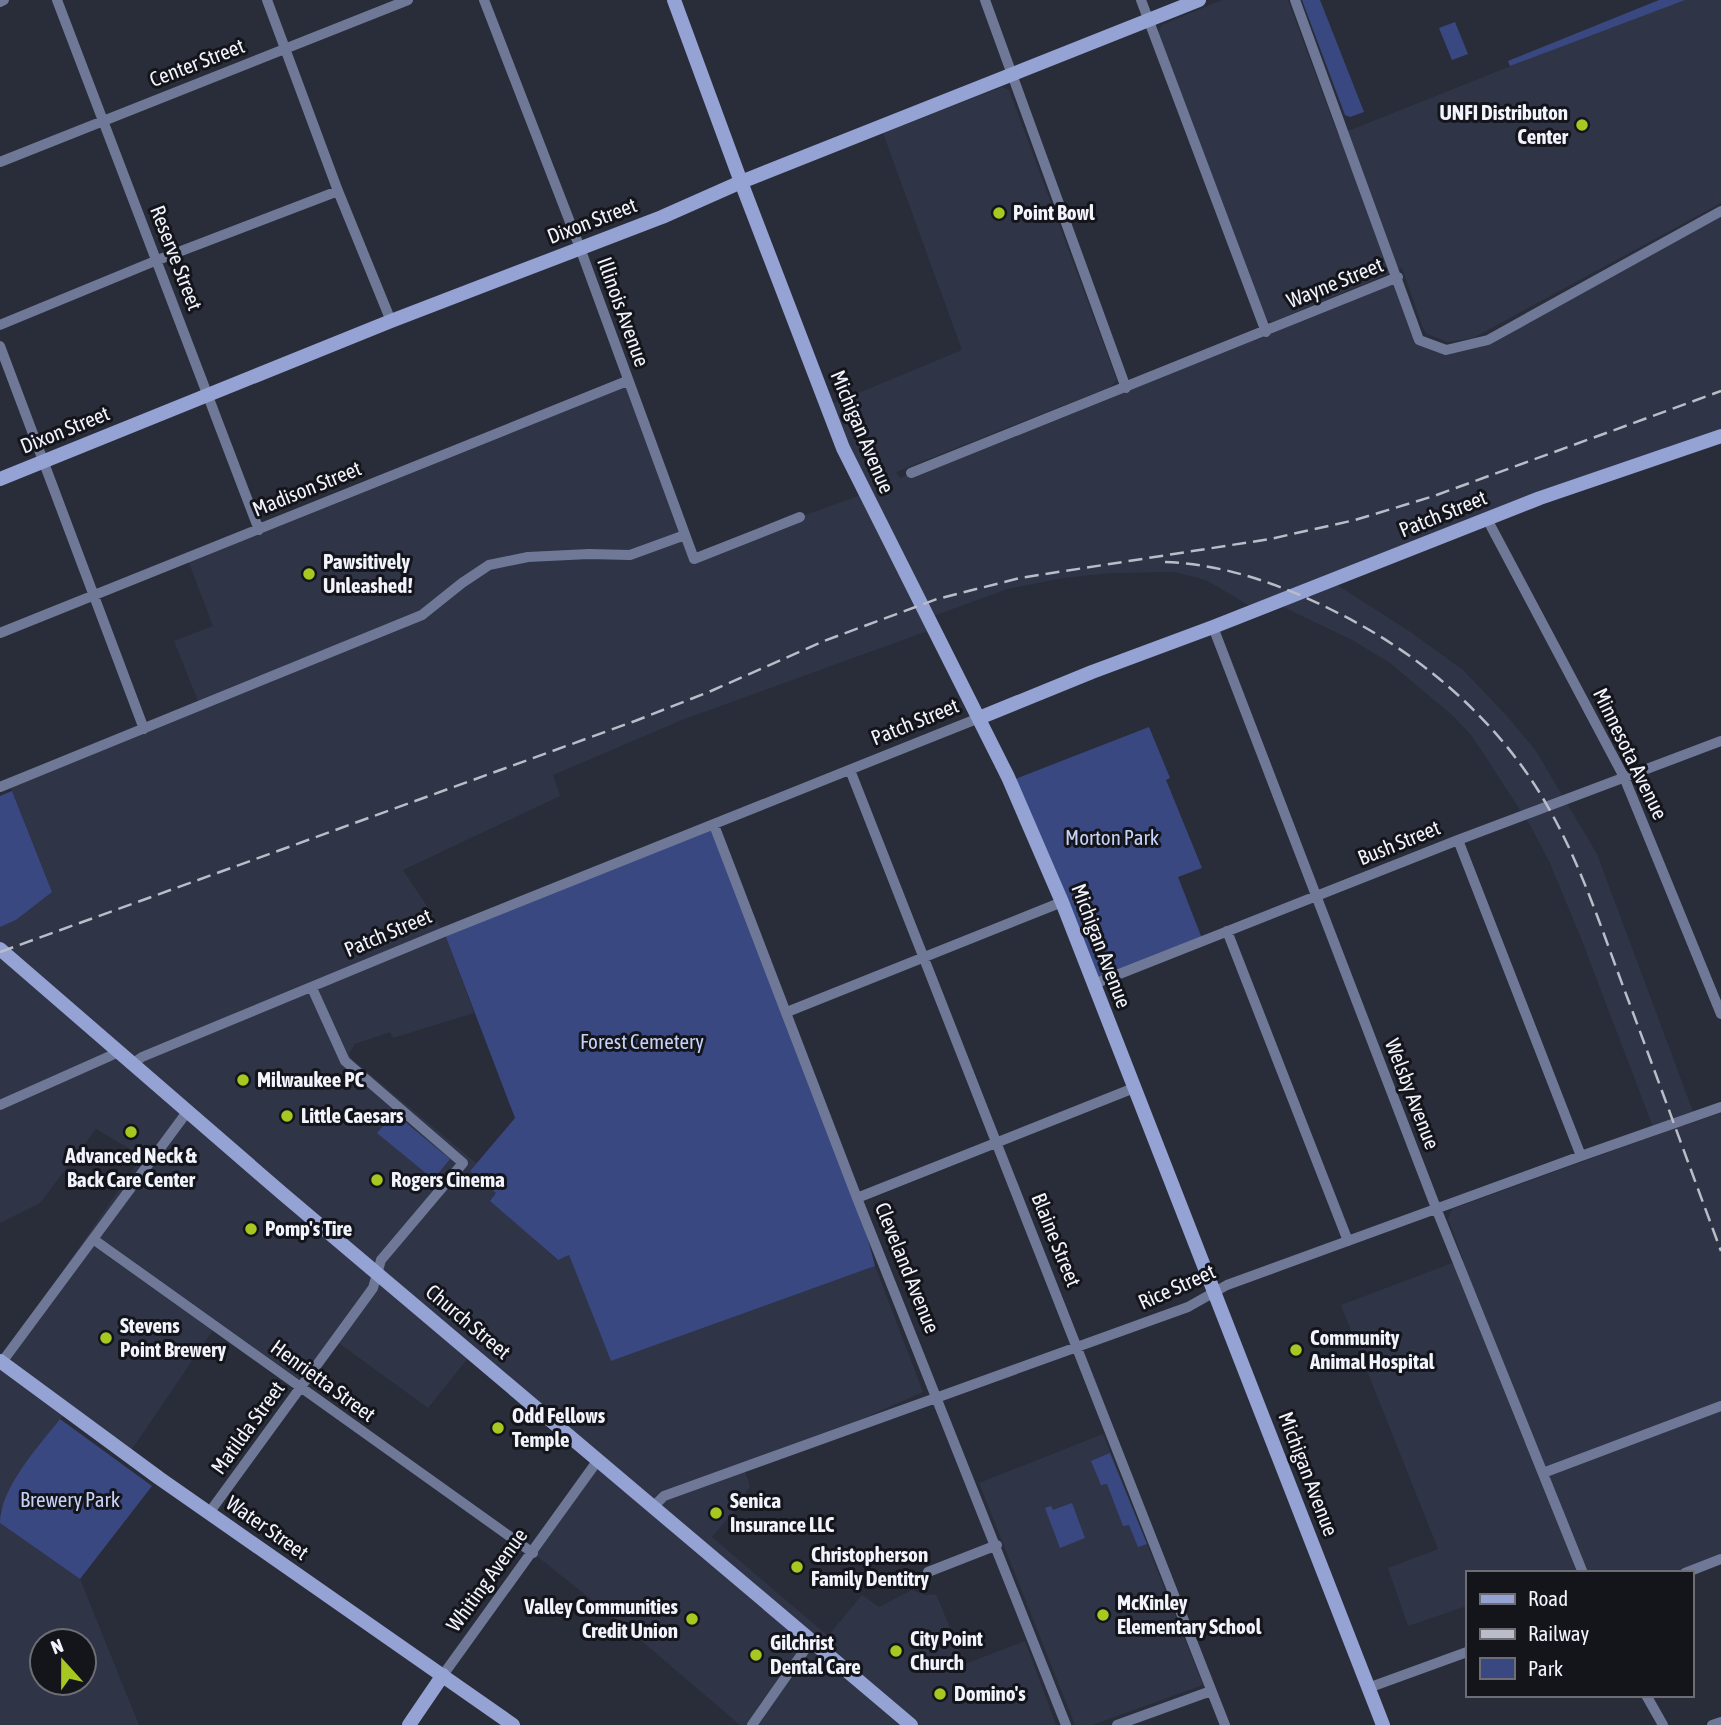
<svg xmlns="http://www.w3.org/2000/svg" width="1721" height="1725" viewBox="0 0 1721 1725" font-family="'Asap Condensed',sans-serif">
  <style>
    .built { fill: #2f3547; fill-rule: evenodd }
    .green { fill: #3a4881 }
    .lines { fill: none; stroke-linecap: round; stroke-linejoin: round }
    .street { stroke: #6f7997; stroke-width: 10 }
    .secondary { stroke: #94a3d4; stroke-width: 14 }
    .rail { stroke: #babdc7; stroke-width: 2.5; stroke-dasharray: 14 7; stroke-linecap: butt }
    .poi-dot { fill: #a6c820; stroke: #14151b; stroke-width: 2.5 }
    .labels { text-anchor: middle; stroke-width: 6; stroke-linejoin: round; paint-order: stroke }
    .street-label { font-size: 21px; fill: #f2f4fd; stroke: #14151b }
    .poi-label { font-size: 21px; font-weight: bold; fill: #f2f4fd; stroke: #14151b; text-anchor: start }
    .park-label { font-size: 21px; fill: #c6d2f8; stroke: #14151b }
  </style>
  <rect width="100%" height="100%" fill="#292d39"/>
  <path class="built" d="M1222 0H1288L1338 135 1676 0H1721V203L1473 338 1448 342 1427 334 1423 328 1402 268 1273 322 1266 321 1158 32 1162 25Z
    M1002 87 1009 90 1117 380 1110 387 896 472 900 478 1398 277 1419 340 1446 349 1488 340 1721 211V436L1331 581 1409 631 1463 670 1507 716 1536 751 1597 854 1695 1117 1683 1126 1721 1113V1555L1673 1573H1467V1606L1408 1626 1388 1568 1438 1549 1341 1305 1463 1259 1448 1219 1452 1209 1656 1135 1583 943 1549 861 1530 825 1472 736 1452 715 1390 663 1354 641 1275 603 1257 610 1206 580 1175 572 1111 573 1063 578 1007 589 928 618 933 629 682 720 553 775 560 796 403 870 444 932 474 1013 393 1038 390 1032 355 1044 349 1054 352 1059 476 1163 470 1171 497 1193 490 1200 557 1260 569 1255 611 1361 875 1266 923 1392 796 1448 744 1468 750 1486 735 1510 712 1537 828 1636 862 1595 879 1607 912 1590 925 1595 936 1594 965 1664 1025 1641 1056 1725H740L617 1620 533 1553 598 1460 472 1353 428 1408 336 1341 300 1389 215 1327 128 1455 67 1411 32 1456 9 1492 0 1512V1362L142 1156 96 1129 40 1203 0 1223V927L16 920 52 892 9 783 200 706 174 641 213 626 187 558 627 381 694 559 800 517 864 494 827 406 962 350 883 133Z
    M1103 1434 1203 1685 1092 1725H1075L979 1483Z
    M0 1523 80 1579 139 1725H0ZM42 1641H84V1683H42Z"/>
  <path class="green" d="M1302 0H1320L1364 112 1350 117 1345 115Z
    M1659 0H1685L1510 66 1508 61Z
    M1455 22 1468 54 1452 60 1439 28Z
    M1149 727 1170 778 1166 780 1202 868 1178 877 1203 941 1094 984 1010 781Z
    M12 791 52 892 16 920 0 927V796Z
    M714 825 857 1198 875 1266 611 1361 569 1255 558 1260 490 1201 496 1193 470 1171 515 1118 444 932Z
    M394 1113 450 1159 432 1181 426 1176 427 1174 377 1133Z
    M60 1419 152 1486 80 1579 0 1523C0 1488 39 1446 60 1419Z
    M1110 1453 1147 1544 1138 1547 1129 1525 1123 1526 1107 1484 1101 1485 1091 1461Z
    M1072 1503 1085 1538 1060 1548 1045 1508 1051 1506 1053 1510Z"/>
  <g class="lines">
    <path class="street" d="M57 0 259 530
      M267 0 338 191 391 321
      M484 0 580 248 694 559 800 517
      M985 0 1126 388
      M1141 0 1266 332
      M1295 0 1419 340 1446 350 1488 340 1721 211
      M0 2 4 0
      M0 162 408 0
      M0 325 155 261 338 191
      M0 346 144 729
      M911 473 1398 277
      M1487 519 1624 777 1721 1014
      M1213 627 1436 1208 1583 1573
      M0 633 627 381
      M850 770 1225 1725
      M0 787 422 615 462 583 489 565 528 557 589 554 630 555 685 535
      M714 825 857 1198 1066 1725
      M1458 840 1581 1156
      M1227 931 1348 1241
      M1094 984 1458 840 1721 741
      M787 1012 1062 902
      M132 1064 142 1057 444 932 979 718
      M0 1105 119 1052
      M857 1198 1134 1088
      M93 1239 533 1553
      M2 1362 187 1112
      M1543 1473 1721 1406
      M653 1507 664 1496 1188 1307 1227 1285 1581 1156 1721 1107
      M209 1513 373 1288 381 1260 463 1163 345 1061 312 988
      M928 1572 997 1545
      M1685 1573 1721 1559
      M443 1675 598 1460
      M1368 1688 1467 1652
      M1646 1695 1663 1725
      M752 1725 811 1641
      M1117 1725 1211 1691
      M1712 1725 1721 1722"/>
    <path class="secondary" d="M674 0 741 182 843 448 1008 777 1062 902 1383 1725
      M0 479 391 321 662 217 741 182 1199 0
      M979 718 1092 672 1213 627 1540 498 1721 436
      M0 949 283 1194 911 1725
      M0 1361 159 1478 513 1725
      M409 1725 443 1675"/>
    <path class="rail" d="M1165 562C1223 564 1280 584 1332 610 1419 652 1500 721 1548 807 1583 868 1604 937 1629 1002 1660 1085 1690 1168 1721 1251
      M0 952 635 721 711 691 824 641 937 599 1020 578 1270 539 1355 520 1434 496 1721 391"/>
  </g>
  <g class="poi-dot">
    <circle cx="1582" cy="125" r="7"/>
    <circle cx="999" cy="213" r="7"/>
    <circle cx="309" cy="574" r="7"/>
    <circle cx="243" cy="1080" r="7"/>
    <circle cx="287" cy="1116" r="7"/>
    <circle cx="131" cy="1132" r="7"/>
    <circle cx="377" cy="1180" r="7"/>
    <circle cx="251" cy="1229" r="7"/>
    <circle cx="106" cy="1338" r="7"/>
    <circle cx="1296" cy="1350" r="7"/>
    <circle cx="498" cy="1428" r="7"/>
    <circle cx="716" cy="1513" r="7"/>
    <circle cx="797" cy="1567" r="7"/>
    <circle cx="1103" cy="1615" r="7"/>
    <circle cx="692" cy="1619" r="7"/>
    <circle cx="896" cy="1651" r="7"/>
    <circle cx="756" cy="1655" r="7"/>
    <circle cx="940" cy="1694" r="7"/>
  </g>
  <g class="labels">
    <g class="street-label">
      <text transform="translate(197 63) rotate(-21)" y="7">Center Street</text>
      <text transform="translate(592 221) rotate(-21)" y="7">Dixon Street</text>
      <text transform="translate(176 258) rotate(69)" y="7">Reserve Street</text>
      <text transform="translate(1335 283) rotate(-22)" y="7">Wayne Street</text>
      <text transform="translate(623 312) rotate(70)" y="7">Illinois Avenue</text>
      <text transform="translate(65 430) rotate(-22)" y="7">Dixon Street</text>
      <text transform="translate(862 432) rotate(67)" y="7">Michigan Avenue</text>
      <text transform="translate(307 489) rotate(-22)" y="7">Madison Street</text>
      <text transform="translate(1443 514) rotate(-22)" y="7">Patch Street</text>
      <text transform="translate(915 722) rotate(-22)" y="7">Patch Street</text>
      <text transform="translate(1630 754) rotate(64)" y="7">Minnesota Avenue</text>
      <text transform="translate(1399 843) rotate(-22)" y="7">Bush Street</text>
      <text transform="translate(388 933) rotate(-23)" y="7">Patch Street</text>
      <text transform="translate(1101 946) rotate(69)" y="7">Michigan Avenue</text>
      <text transform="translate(1412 1094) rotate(69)" y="7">Welsby Avenue</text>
      <text transform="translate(1056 1240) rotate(68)" y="7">Blaine Street</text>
      <text transform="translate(907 1268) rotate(68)" y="7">Cleveland Avenue</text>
      <text transform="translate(1177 1287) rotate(-24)" y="7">Rice Street</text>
      <text transform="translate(468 1322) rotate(40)" y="7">Church Street</text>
      <text transform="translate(323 1381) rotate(36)" y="7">Henrietta Street</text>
      <text transform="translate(248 1428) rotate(-54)" y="7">Matilda Street</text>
      <text transform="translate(1308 1474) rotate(69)" y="7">Michigan Avenue</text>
      <text transform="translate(267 1528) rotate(35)" y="7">Water Street</text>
      <text transform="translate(487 1580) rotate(-54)" y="7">Whiting Avenue</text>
    </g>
    <g class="poi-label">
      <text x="1568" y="120" text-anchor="end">UNFI Distributon<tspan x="1568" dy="24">Center</tspan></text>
      <text x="1013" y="220">Point Bowl</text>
      <text x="323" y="569">Pawsitively<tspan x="323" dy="24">Unleashed!</tspan></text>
      <text x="257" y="1087">Milwaukee PC</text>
      <text x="301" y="1123">Little Caesars</text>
      <text x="131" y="1163" text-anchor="middle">Advanced Neck &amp;<tspan x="131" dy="24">Back Care Center</tspan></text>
      <text x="391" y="1187">Rogers Cinema</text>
      <text x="265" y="1236">Pomp's Tire</text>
      <text x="120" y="1333">Stevens<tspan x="120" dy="24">Point Brewery</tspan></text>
      <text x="1310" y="1345">Community<tspan x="1310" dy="24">Animal Hospital</tspan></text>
      <text x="512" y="1423">Odd Fellows<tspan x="512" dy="24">Temple</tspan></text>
      <text x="730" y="1508">Senica<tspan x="730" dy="24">Insurance LLC</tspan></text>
      <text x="811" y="1562">Christopherson<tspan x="811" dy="24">Family Dentitry</tspan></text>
      <text x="1117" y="1610">McKinley<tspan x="1117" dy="24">Elementary School</tspan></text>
      <text x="678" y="1614" text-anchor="end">Valley Communities<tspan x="678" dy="24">Credit Union</tspan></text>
      <text x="910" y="1646">City Point<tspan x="910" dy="24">Church</tspan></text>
      <text x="770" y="1650">Gilchrist<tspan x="770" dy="24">Dental Care</tspan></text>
      <text x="954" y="1701">Domino's</text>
    </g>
    <g class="park-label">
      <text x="1112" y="845">Morton Park</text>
      <text x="642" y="1049">Forest Cemetery</text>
      <text x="70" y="1507">Brewery Park</text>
    </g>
  </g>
  <rect x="1466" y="1571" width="228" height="126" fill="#14151b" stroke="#6d6e75" stroke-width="2"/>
  <rect x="1480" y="1594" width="35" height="10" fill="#94a3d4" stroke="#6d6e75" stroke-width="2"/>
  <text x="1528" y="1606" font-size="21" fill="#f2f4fd">Road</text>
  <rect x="1480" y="1629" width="35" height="10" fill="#babdc7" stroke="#6d6e75" stroke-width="2"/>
  <text x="1528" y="1641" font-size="21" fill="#f2f4fd">Railway</text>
  <rect x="1480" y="1658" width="35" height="21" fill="#3a4881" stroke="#6d6e75" stroke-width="2"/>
  <text x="1528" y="1676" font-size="21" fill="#f2f4fd">Park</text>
  <g transform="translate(63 1662) rotate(339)"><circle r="33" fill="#14151b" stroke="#6d6e75" stroke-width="2"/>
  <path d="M0-5L12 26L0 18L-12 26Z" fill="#a6c820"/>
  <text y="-10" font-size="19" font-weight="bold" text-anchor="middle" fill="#f2f4fd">N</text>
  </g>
</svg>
